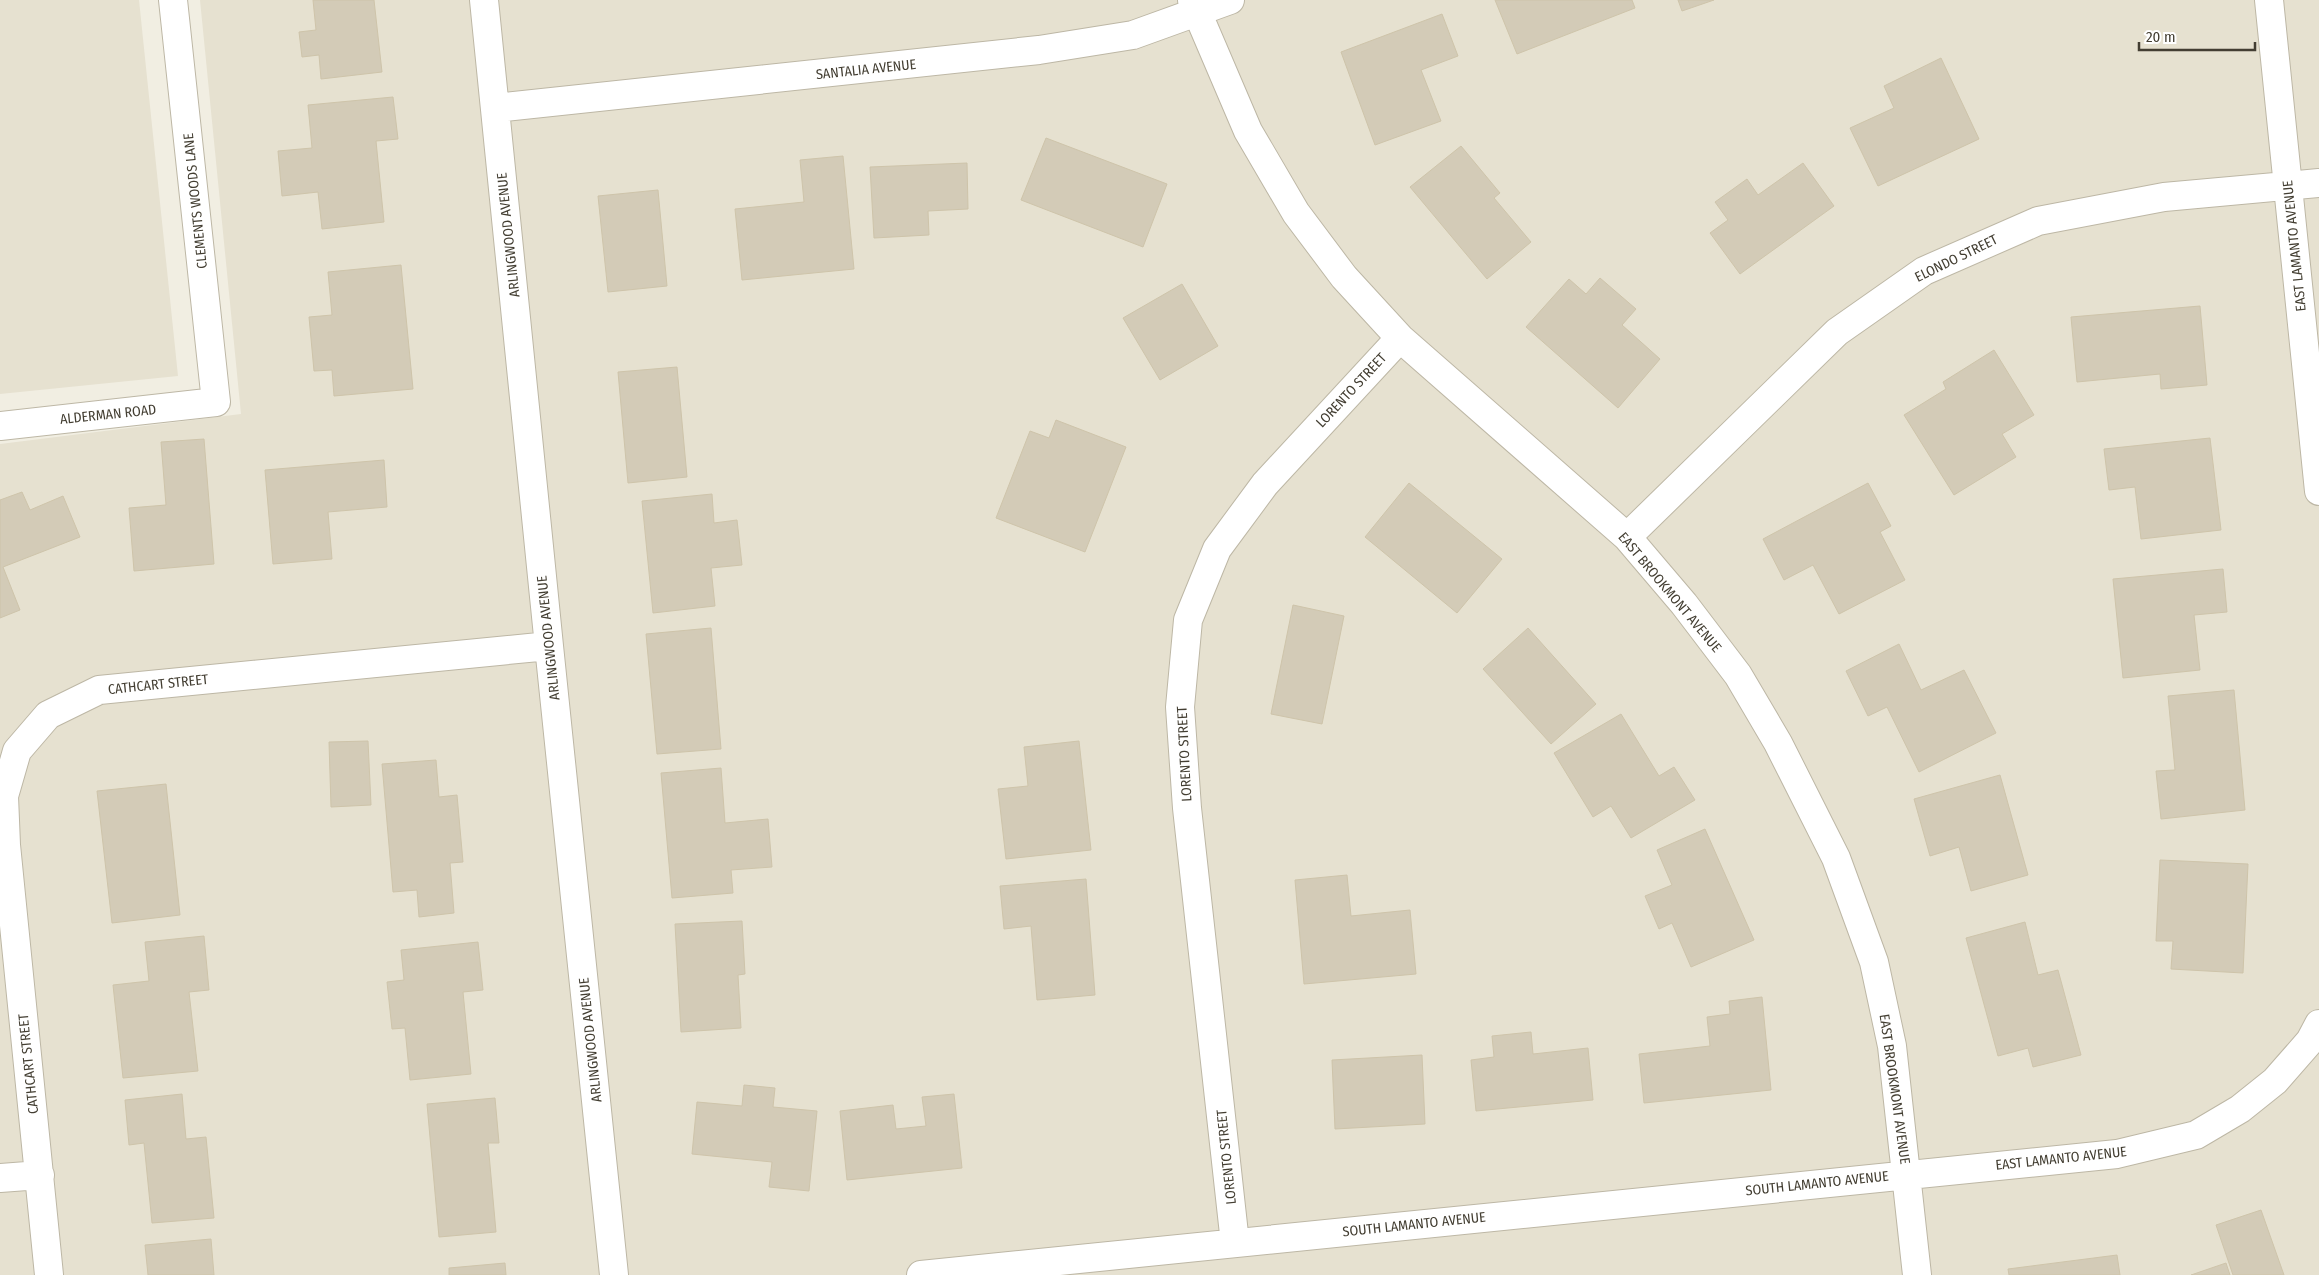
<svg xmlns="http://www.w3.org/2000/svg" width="2319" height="1275" viewBox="0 0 2319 1275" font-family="'Fira Sans Condensed',sans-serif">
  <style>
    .residential { fill: #e6e1d0 }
    .building { fill: #d3cbb7; stroke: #cec4aa }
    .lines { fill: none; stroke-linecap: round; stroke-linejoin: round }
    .minor-casing { stroke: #bdb7a5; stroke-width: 30 }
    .minor { stroke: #fff; stroke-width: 28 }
    .labels { text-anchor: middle; stroke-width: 5; stroke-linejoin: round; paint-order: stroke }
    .street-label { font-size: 14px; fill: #433e32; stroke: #fff }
  </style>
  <rect width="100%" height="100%" fill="#f1eee2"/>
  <path class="residential" d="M0 0H139L178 376 0 394Z
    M200 0H2319V1275H0V444L241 414Z"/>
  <path class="building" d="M313 0H374L382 72 321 79 319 55 302 57 299 32 316 30Z
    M1495 0H1632L1635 8 1517 54Z
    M1678 0H1714L1682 11Z
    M1442 14 1458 56 1421 70 1441 121 1375 145 1341 52Z
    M1941 58 1979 139 1878 186 1850 128 1894 108 1884 86Z
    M393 97 398 139 376 141 384 222 322 229 318 192 282 196 278 151 312 148 308 105Z
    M1046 138 1167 184 1143 247 1021 200Z
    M1461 146 1500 193 1494 198 1531 242 1487 279 1410 187Z
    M843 156 854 269 742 280 735 209 804 202 800 160Z
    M967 163 968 209 928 211 929 235 874 238 870 167Z
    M1803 163 1834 206 1740 274 1710 233 1728 220 1715 202 1747 179 1758 195Z
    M658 190 667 286 608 292 598 196Z
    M401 265 413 389 334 396 332 370 314 371 309 317 332 315 328 272Z
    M1600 278 1636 309 1622 325 1660 359 1618 408 1526 327 1569 279 1586 294Z
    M1182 284 1218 346 1160 380 1123 318Z
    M2200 306 2207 385 2161 389 2160 374 2077 382 2071 317Z
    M1994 350 2034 415 2002 434 2016 457 1954 495 1904 415 1946 389 1943 382Z
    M677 367 687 477 628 483 618 372Z
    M1056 420 1126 447 1085 552 996 518 1030 431 1049 438Z
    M2210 438 2221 530 2141 539 2135 487 2109 490 2104 449Z
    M204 439 214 564 134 571 129 508 166 505 161 442Z
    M384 460 387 507 328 512 332 559 273 564 265 470Z
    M1409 483 1502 559 1457 613 1365 537Z
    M1868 483 1891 526 1880 532 1905 580 1839 614 1813 565 1784 580 1763 539Z
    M22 492 30 510 63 496 80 537 3 567 20 610 0 618V500Z
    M712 494 714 523 737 520 742 565 711 568 715 606 653 613 642 501Z
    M2223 569 2227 612 2194 615 2200 670 2123 678 2113 579Z
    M1293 605 1344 616 1322 724 1271 714Z
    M711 628 721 749 657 754 646 634Z
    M1528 628 1596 704 1551 744 1483 669Z
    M1899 644 1921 690 1964 670 1996 733 1919 772 1887 707 1868 716 1846 671Z
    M2234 690 2245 810 2161 819 2156 771 2175 770 2168 696Z
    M1621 714 1659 776 1674 767 1695 800 1631 838 1611 806 1593 817 1554 753Z
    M368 741 371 805 331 807 329 742Z
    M1079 741 1091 850 1006 859 998 789 1028 786 1024 747Z
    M436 760 439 797 457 795 463 862 450 863 454 913 419 917 417 890 393 892 382 764Z
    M721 768 725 823 768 819 772 867 731 870 733 893 672 898 661 773Z
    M2000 775 2028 875 1971 891 1959 847 1930 856 1914 799Z
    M166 784 180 915 112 923 97 791Z
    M1705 829 1754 940 1691 967 1672 923 1659 929 1645 896 1672 885 1657 850Z
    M2160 860 2248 864 2243 973 2171 969 2173 941H2156Z
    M1347 875 1351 916 1410 910 1416 974 1304 984 1295 880Z
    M1086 879 1095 995 1037 1000 1031 926 1004 929 1000 886Z
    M742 921 745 974 738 975 741 1028 681 1032 675 924Z
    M2025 922 2038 975 2058 970 2081 1055 2033 1067 2028 1048 1998 1056 1966 938Z
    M204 936 209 990 189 992 198 1071 123 1078 113 985 149 981 145 942Z
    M478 942 483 990 463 992 471 1074 410 1080 405 1028 392 1029 387 982 404 980 401 950Z
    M1762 997 1771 1090 1644 1103 1639 1054 1710 1046 1707 1017 1730 1014 1729 1001Z
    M1531 1032 1533 1054 1588 1048 1593 1100 1476 1111 1471 1060 1494 1057 1492 1036Z
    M1422 1055 1425 1124 1335 1129 1332 1060Z
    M744 1085 775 1088 773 1107 817 1111 809 1191 769 1187 772 1162 692 1154 697 1102 742 1106Z
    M182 1094 186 1139 206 1137 214 1218 152 1223 144 1143 129 1145 125 1100Z
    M954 1094 962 1168 847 1180 840 1111 893 1105 896 1129 926 1126 922 1097Z
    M495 1098 499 1143H488L496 1232 439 1237 427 1104Z
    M2261 1210 2284 1275H2233L2216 1225Z
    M211 1239 214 1275H148L145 1245Z
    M2117 1255 2120 1275H2009L2008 1269Z
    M505 1263 506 1275H449V1268Z
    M2226 1263 2230 1275H2191Z"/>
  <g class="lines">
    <defs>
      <path id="minor" d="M484 0 549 646 614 1275
        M1192 0 1248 131 1296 213 1344 277 1400 338 1627 537 1684 604 1738 675 1778 743 1836 858 1874 962 1892 1046 1917 1275
        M2269 0 2319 491
        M495 108 1039 50 1133 35 1230 0
        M0 426 216 402 173 0
        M1627 537 1837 332 1924 271 2038 221 2164 197 2319 183
        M0 1178 40 1175
        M1235 1243 1187 808 1180 707 1188 620 1217 549 1265 484 1400 338
        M49 1275 6 845 4 796 17 751 48 715 99 690 549 646
        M921 1275 2117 1154 2196 1135 2240 1109 2275 1081 2310 1041 2319 1024"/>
    </defs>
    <use href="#minor" class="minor-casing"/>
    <use href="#minor" class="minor"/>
  </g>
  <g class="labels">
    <g class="street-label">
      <text transform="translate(866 69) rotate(-6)" y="5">SANTALIA AVENUE</text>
      <text transform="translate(195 201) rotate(-96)" y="5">CLEMENTS WOODS LANE</text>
      <text transform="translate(508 235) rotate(-96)" y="5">ARLINGWOOD AVENUE</text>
      <text transform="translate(2294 246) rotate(-96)" y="5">EAST LAMANTO AVENUE</text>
      <text transform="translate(1956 258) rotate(-26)" y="5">ELONDO STREET</text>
      <text transform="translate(1351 390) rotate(-47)" y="5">LORENTO STREET</text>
      <text transform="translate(108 414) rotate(-6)" y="5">ALDERMAN ROAD</text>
      <text transform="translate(1670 592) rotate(50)" y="5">EAST BROOKMONT AVENUE</text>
      <text transform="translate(548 638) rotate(-96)" y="5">ARLINGWOOD AVENUE</text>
      <text transform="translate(158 684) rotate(-6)" y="5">CATHCART STREET</text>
      <text transform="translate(1184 754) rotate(-93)" y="5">LORENTO STREET</text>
      <text transform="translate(590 1040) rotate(-96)" y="5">ARLINGWOOD AVENUE</text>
      <text transform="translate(28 1064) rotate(-96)" y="5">CATHCART STREET</text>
      <text transform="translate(1895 1089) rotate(82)" y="5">EAST BROOKMONT AVENUE</text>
      <text transform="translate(1226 1157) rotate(-96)" y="5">LORENTO STREET</text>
      <text transform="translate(2061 1158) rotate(-6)" y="5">EAST LAMANTO AVENUE</text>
      <text transform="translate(1817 1183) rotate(-6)" y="5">SOUTH LAMANTO AVENUE</text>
      <text transform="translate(1414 1224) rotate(-6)" y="5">SOUTH LAMANTO AVENUE</text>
    </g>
  </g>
  <path d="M2139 42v8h116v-8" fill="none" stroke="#433e32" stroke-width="2.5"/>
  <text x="2146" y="42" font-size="15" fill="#433e32" stroke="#ffffff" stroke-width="4" paint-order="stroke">20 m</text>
</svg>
